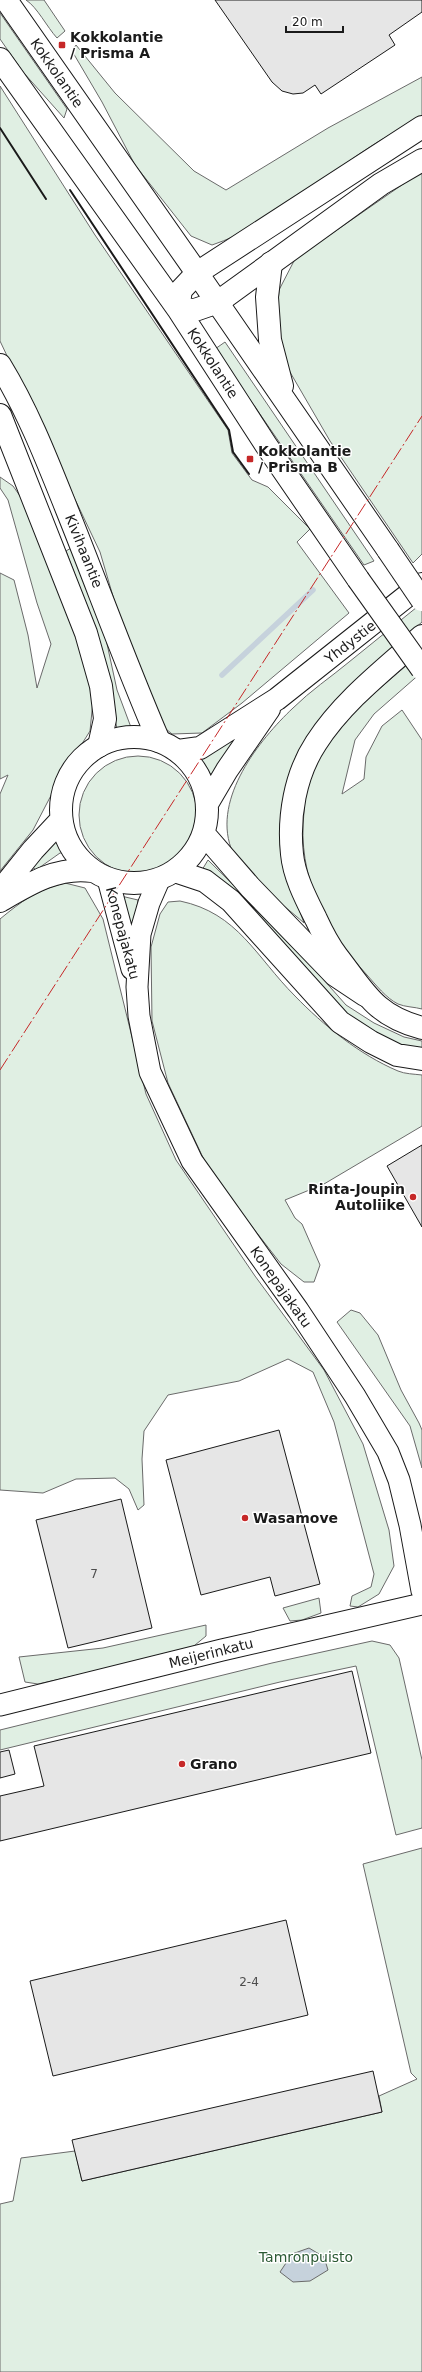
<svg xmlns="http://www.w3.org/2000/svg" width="422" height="2372" viewBox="0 0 422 2372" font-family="'DejaVu Sans',sans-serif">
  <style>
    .green { fill: #e0efe3; stroke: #6a6a6a }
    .water { fill: #c6d2dc; stroke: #6a6a6a }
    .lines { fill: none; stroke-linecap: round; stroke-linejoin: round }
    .stream { stroke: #c6d2dc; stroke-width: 5.5 }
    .building { fill: #e6e6e6; stroke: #1a1a1a }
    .tertiary-casing { stroke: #1a1a1a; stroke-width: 23 }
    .secondary-casing { stroke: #1a1a1a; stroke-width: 24 }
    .primary-casing { stroke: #1a1a1a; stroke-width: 24 }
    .trunk-casing { stroke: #1a1a1a; stroke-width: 24 }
    .tertiary { stroke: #fff; stroke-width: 21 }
    .secondary { stroke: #fff; stroke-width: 22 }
    .primary { stroke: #fff; stroke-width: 22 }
    .trunk { stroke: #fff; stroke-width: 22 }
    .primary-bridge-casing { stroke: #1a1a1a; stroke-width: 24; stroke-linecap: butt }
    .trunk-bridge-casing { stroke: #1a1a1a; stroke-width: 24; stroke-linecap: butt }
    .primary-bridge { stroke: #fff; stroke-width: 22 }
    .trunk-bridge { stroke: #fff; stroke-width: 22 }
    .wall { stroke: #1a1a1a; stroke-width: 2 }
    .power { stroke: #c62828; stroke-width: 1; stroke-dasharray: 14 3 2 3; stroke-linecap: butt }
    .poi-dot { fill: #c62828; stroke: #fff; stroke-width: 1.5 }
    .labels { text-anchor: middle; stroke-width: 3; stroke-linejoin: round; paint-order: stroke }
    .number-label { font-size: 12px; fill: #4d4d4d }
    .poi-label { font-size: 14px; font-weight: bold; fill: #1a1a1a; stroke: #fff; text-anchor: start }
    .street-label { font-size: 14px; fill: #1a1a1a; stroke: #fff }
    .park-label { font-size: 14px; fill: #2b5a34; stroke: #fff }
  </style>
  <rect width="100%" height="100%" fill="#fff"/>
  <path class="green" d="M26 0H44L65 31 57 38C47 27 37 7 26 0Z
    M0 13 67 109 64 118 23 72 0 39Z
    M76 45 115 93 194 171 226 190 328 128 422 77V119C409 126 394 132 381 140 325 174 275 224 212 245L191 236 135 165 102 102 72 51Z
    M0 86 95 235 228 430 232 453 252 480 268 487 310 529 297 542 349 613 242 703 202 733 172 734 160 724 137 678 100 552 0 341Z
    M422 171V554L413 563 330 441 283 360 276 329 279 290 295 259Z
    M225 342 374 561 364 565 215 349Z
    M0 477 13 486 32 513 80 644 93 701 90 731 58 782 33 830 0 871V794L8 775 0 779V573L14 580 28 635 37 688 51 644 37 603 8 500 0 488Z
    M71 548 104 630 117 690 132 730 118 734C107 672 89 610 66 551Z
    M422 603V622L357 679 313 730 296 756 285 793 282 861 304 923C282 903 241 875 231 848 213 798 259 740 293 708 310 691 331 677 349 662 373 642 398 623 422 603Z
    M422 652V672L374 714 355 740 342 794 364 779 366 757 382 726 402 710 422 740V1009C415 1007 405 1007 398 1004 386 998 376 985 367 975 325 929 297 877 304 812 305 803 304 791 307 782 328 727 379 690 422 652Z
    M235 734 241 739 214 779 200 759Z
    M79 815a59 59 0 1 1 118 0a59 59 0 1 1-118 0Z
    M56 834 64 853H60L36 870 30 865Z
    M208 860 284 935 346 1005 374 1023 404 1037 422 1041V1053L389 1042 344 1014 202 870Z
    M65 883 85 888 103 919 146 1094 176 1160 255 1276 324 1370 363 1444 389 1530 394 1566 379 1594 358 1607 350 1606 352 1596 371 1587 374 1574 334 1422 313 1372 288 1359 239 1381 168 1395 144 1431 142 1459 144 1505 138 1510 129 1489 115 1478 76 1479 43 1493 0 1490V919C22 901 36 890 65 883Z
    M121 896 138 900 135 922 129 932Z
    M180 901C238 913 256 957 295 996 323 1025 360 1055 398 1071 405 1074 414 1074 422 1075V1126L324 1184 285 1200 295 1218 302 1224 320 1265 314 1282H304L281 1264 236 1206 206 1164 168 1083 152 1021 151 947 160 914 168 902Z
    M351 1310 360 1313 378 1335 401 1390 419 1423 422 1430V1468L410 1426 337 1322Z
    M319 1598 321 1613 302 1620 290 1621 283 1608Z
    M206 1625V1636L189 1650 38 1684 25 1682 19 1657 103 1648Z
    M372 1641 390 1645 399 1658 422 1760V1828L396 1835 356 1666 280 1682 0 1750V1730L272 1663Z
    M422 1848V2372H0V2204L13 2201 21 2158 75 2151 82 2181 382 2112 379 2096 417 2079 411 2073 363 1864Z"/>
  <path class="water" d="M309 2248 324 2257 328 2270 310 2281 293 2282 280 2272 292 2254Z"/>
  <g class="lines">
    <path class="stream" d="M222 675 313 590"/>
  </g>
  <path class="building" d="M215 0H422V12L389 35 395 45 321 94 315 85 303 93 293 94 282 91 272 82Z
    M422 1145V1227L387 1166Z
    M279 1430 320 1584 275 1596 270 1577 201 1595 166 1460Z
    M121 1499 152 1628 68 1648 36 1520Z
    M352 1671 371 1753 0 1841V1796L44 1786 34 1746Z
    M9 1750 15 1774 0 1778V1752Z
    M286 1920 308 2015 53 2076 30 1981Z
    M373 2071 382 2112 82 2181 72 2140Z"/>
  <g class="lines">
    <defs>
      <path id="tertiary" d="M108 879 132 969
        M159 880 149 903 140 934 137 987 139 1016 150 1072 192 1161 298 1310 355 1396 388 1452 399 1480 410 1525 422 1591
        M0 1705 222 1650 422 1604"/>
      <path id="secondary" d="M0 365C28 411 47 460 67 510 98 587 126 665 159 741
        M0 415 86 633 101 686 105 719 99 746"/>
      <path id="primary" d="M271 263 267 297 270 340 282 386
        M197 273 388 550
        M61 810a73 73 0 1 1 146 0a73 73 0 1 1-146 0Z
        M178 751 200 748 277 699 422 584
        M207 804 227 770 269 709
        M204 834 250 887 335 975 365 995
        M175 871 205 881 231 901 340 1022 371 1042 397 1055 422 1059
        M0 891 33 850 61 820
        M0 901C29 884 58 866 92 871"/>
      <path id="trunk" d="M6 0 197 273
        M0 59 178 309 266 445 358 579
        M178 309 181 290 197 273 422 127
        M178 309 195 310 218 302 381 184 422 160
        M422 636C385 669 343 701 316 743 295 775 288 817 292 854 294 876 306 899 316 919 322 932 328 944 337 956 365 992 374 1015 422 1028"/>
    </defs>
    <use href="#tertiary" class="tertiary-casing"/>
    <use href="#secondary" class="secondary-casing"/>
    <use href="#primary" class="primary-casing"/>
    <use href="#trunk" class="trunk-casing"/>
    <use href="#tertiary" class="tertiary"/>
    <use href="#secondary" class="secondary"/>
    <use href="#primary" class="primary"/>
    <use href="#trunk" class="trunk"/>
    <defs>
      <path id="primary-bridge" d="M388 550 422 600"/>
      <path id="trunk-bridge" d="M358 579 422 669"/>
    </defs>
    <use href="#primary-bridge" class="primary-bridge-casing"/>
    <use href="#trunk-bridge" class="trunk-bridge-casing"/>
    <use href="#primary-bridge" class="primary-bridge"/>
    <use href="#trunk-bridge" class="trunk-bridge"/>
    <path class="wall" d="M0 128 46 199
      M70 190 229 430 233 452 249 474"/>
    <path class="power" d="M0 1070 422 416"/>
  </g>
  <g class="poi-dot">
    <rect x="58" y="41" width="8" height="8" rx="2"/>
    <rect x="246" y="455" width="8" height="8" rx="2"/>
    <circle cx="413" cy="1197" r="4"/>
    <circle cx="245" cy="1518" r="4"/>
    <circle cx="182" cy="1764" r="4"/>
  </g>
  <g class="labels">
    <g class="number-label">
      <text x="94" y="1578">7</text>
      <text x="249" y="1986">2-4</text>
    </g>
    <g class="poi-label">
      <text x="70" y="42">Kokkolantie<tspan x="70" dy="16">/ Prisma A</tspan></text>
      <text x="258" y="456">Kokkolantie<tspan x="258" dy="16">/ Prisma B</tspan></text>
      <text x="405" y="1194" text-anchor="end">Rinta-Joupin<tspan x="405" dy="16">Autoliike</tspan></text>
      <text x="253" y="1523">Wasamove</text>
      <text x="190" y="1769">Grano</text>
    </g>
    <g class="street-label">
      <text transform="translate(57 73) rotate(55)" y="5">Kokkolantie</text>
      <text transform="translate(213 363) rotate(57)" y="5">Kokkolantie</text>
      <text transform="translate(84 551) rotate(68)" y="5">Kivihaantie</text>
      <text transform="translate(350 642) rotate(-38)" y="5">Yhdystie</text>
      <text transform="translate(123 933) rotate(75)" y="5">Konepajakatu</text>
      <text transform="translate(281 1287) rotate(55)" y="5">Konepajakatu</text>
      <text transform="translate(211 1653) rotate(-14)" y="5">Meijerinkatu</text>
    </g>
    <g class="park-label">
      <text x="306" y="2262">Tamronpuisto</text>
    </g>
  </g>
  <path d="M286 26v6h57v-6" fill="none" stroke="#1a1a1a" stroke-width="2"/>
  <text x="292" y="26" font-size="12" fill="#1a1a1a" stroke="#ffffff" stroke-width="3" paint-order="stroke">20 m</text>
</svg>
